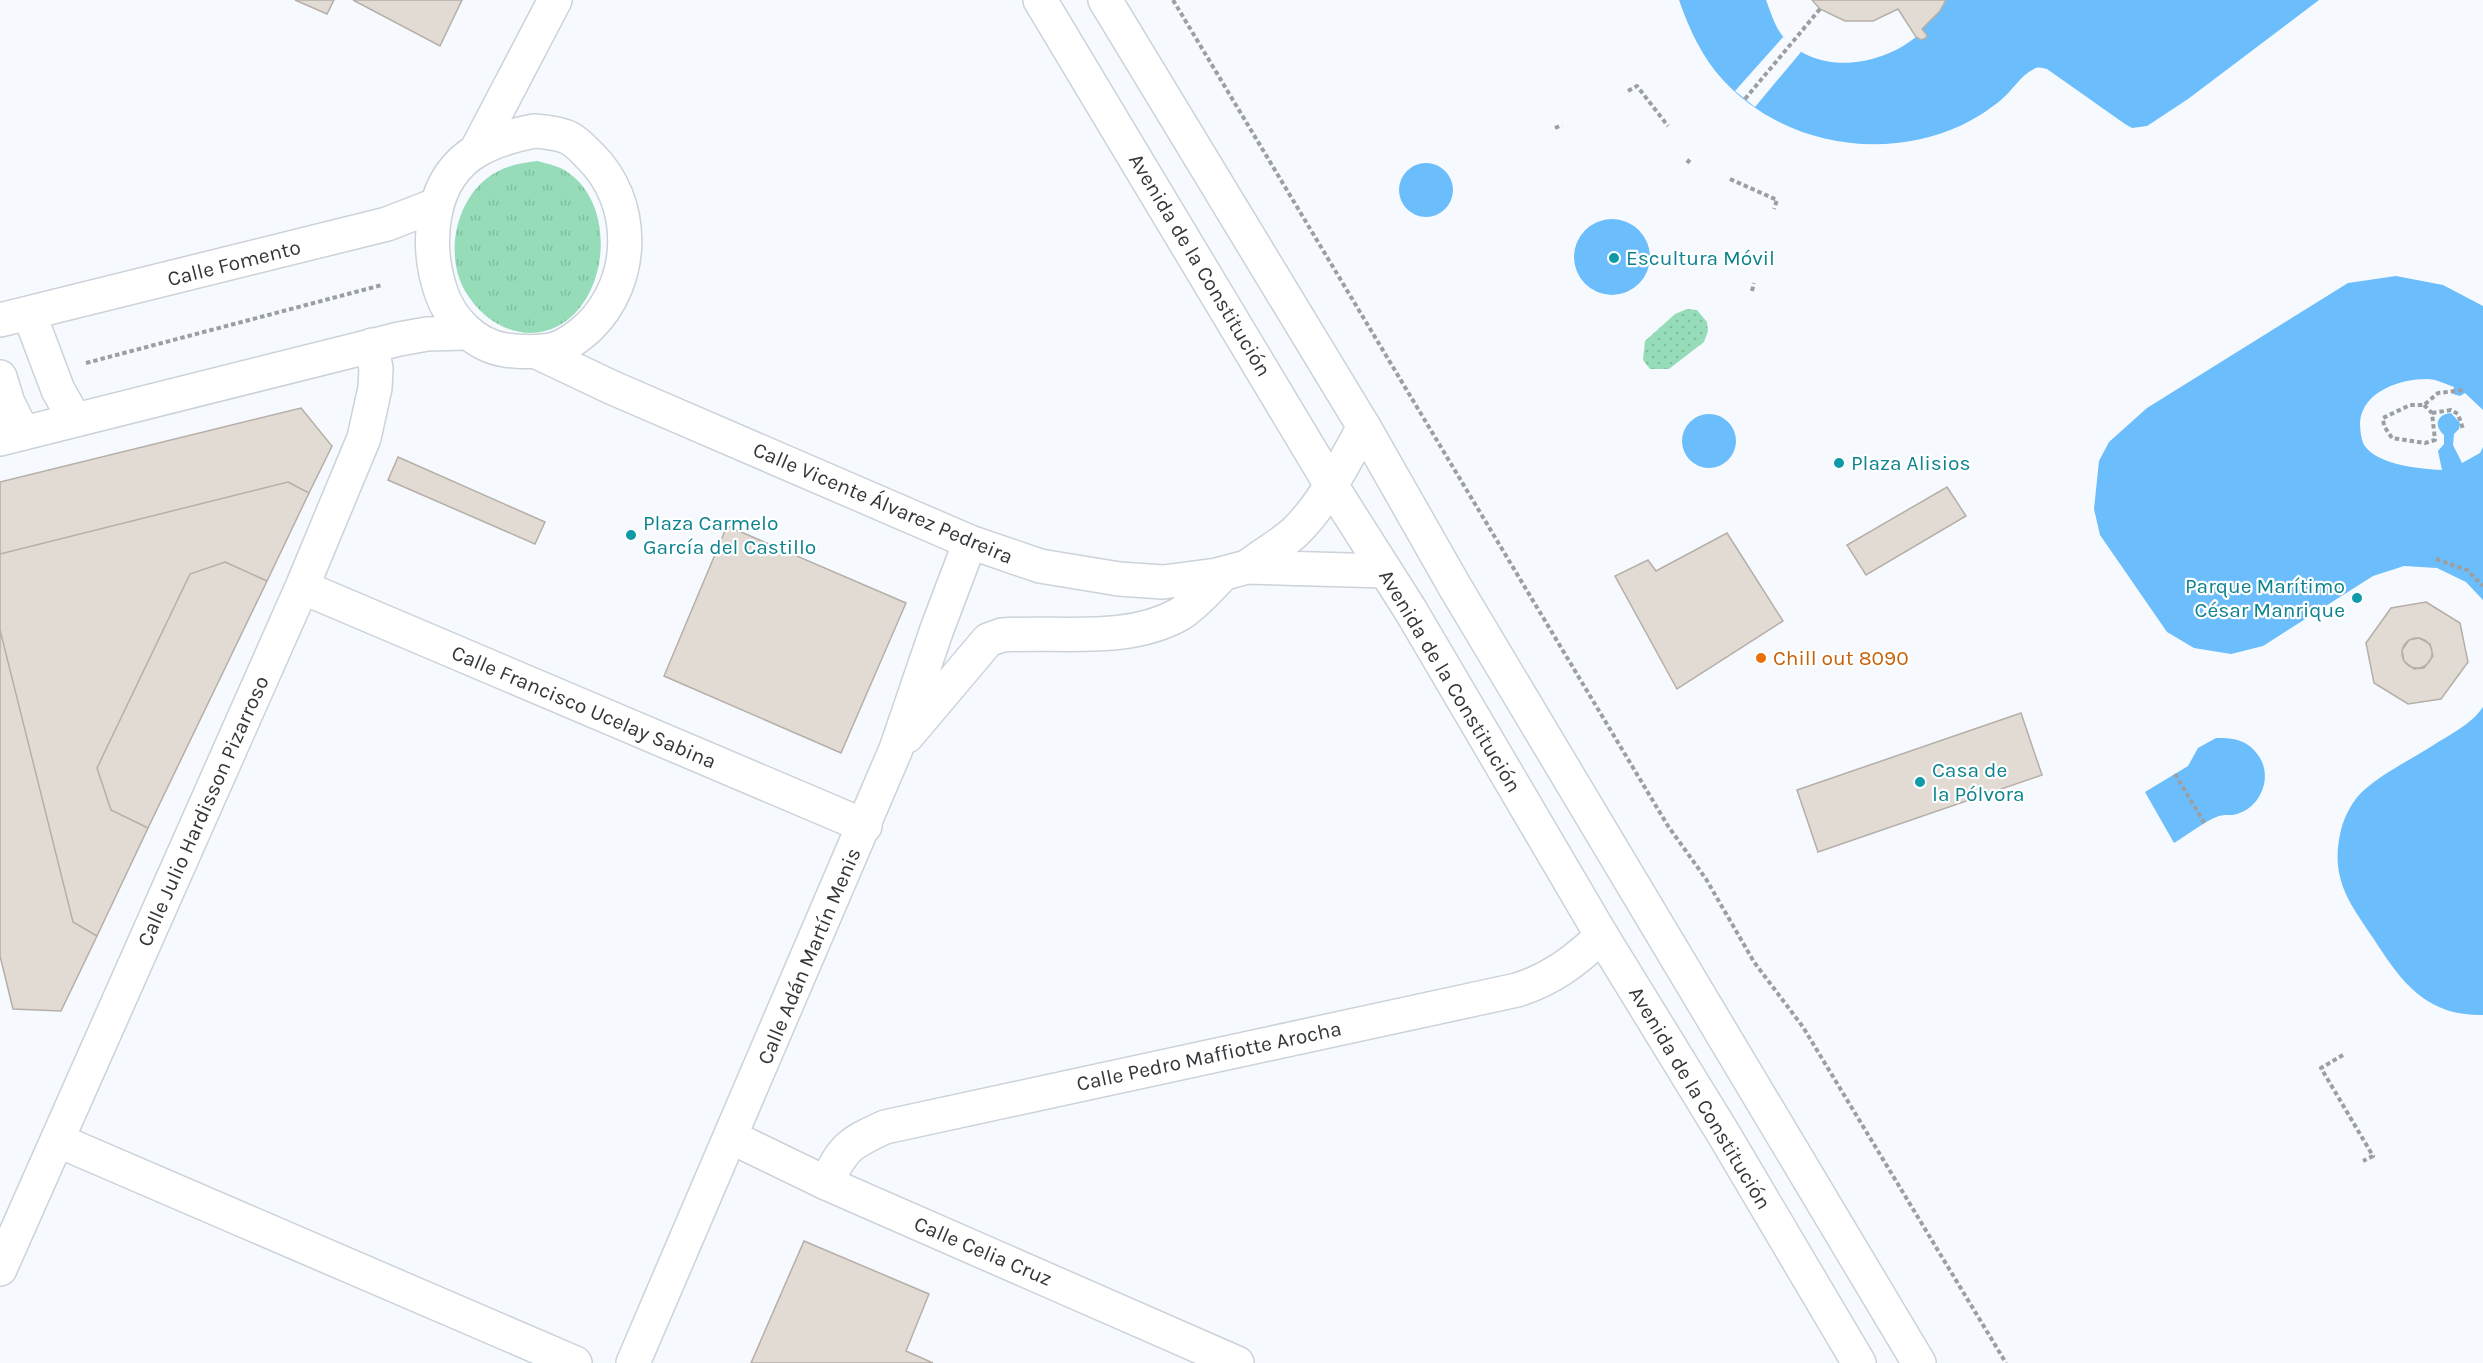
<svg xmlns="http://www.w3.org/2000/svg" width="2483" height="1363" viewBox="0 0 2483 1363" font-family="Karla,sans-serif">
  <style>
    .grass { fill: url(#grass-tufts) }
    .park { fill: url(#park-dots) }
    .water { fill: #6bbdfc }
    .pier { fill: #f6fafe }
    .building { fill: #e1dbd4; stroke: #b5afa8; stroke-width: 1.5; fill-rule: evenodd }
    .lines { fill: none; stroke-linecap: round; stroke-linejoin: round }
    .street-casing { stroke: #cbd2d9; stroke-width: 36 }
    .secondary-casing { stroke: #cbd2d9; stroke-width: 36 }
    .primary-casing { stroke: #cbd2d9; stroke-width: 36 }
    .path { stroke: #9b9fa2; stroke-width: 4; stroke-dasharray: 4.5 3; stroke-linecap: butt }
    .street { stroke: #fff; stroke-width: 33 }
    .secondary { stroke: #fff; stroke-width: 33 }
    .primary { stroke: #fff; stroke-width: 33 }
    .culture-dot { fill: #0f9aa8; stroke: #fff; stroke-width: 2 }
    .food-dot { fill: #e8710a; stroke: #fff; stroke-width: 2 }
    .labels { text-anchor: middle; stroke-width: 4.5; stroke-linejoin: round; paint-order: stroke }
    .culture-label { font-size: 21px; fill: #0d838f; stroke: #fff; text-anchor: start }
    .street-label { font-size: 21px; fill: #34373a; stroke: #fff }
    .food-label { font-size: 21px; fill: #c56008; stroke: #fff; text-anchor: start }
  </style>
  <defs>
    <pattern id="grass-tufts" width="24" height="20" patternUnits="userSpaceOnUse" patternTransform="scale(1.5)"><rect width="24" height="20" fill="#96dcb9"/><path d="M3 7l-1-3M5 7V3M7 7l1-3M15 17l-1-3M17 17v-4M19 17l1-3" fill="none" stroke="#82bda0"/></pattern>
    <pattern id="park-dots" width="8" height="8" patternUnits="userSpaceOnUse" patternTransform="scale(1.5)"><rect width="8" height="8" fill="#96dcb9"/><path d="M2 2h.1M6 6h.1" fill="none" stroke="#82bda0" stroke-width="1.8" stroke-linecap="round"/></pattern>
  </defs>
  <rect width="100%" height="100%" fill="#f6fafe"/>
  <path class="grass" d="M537 161C548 164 561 166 570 174 603 198 608 251 592 287 565 349 498 346 465 291 445 256 455 204 486 179 501 167 519 163 537 161Z"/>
  <path class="park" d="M1687 309 1697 310 1707 322 1708 331 1704 342 1669 369H1650L1643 360 1645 341 1675 314Z"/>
  <path class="water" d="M1679 0H1766C1771 13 1775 27 1784 38 1819 76 1880 66 1916 37L1923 39 1927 35 1922 29 1946 0H2319L2188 99 2147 126 2132 128 2125 124 2047 69C2042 68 2038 66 2034 69 2021 75 2012 91 2001 100 1990 109 1975 119 1962 125 1883 162 1783 145 1723 80 1702 57 1689 29 1679 0Z
    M1399 190a27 27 0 1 1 54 0a27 27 0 1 1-54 0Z
    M1574 257a38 38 0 1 1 76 0a38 38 0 1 1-76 0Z
    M2396 276 2443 285 2483 306V410L2465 393 2460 396 2453 394 2454 387C2446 384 2436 379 2427 379 2400 379 2363 391 2360 422 2360 429 2361 439 2364 445 2377 465 2421 469 2442 470L2438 451 2444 444V435C2433 426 2437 414 2451 413L2460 423 2459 429 2454 434 2453 445 2462 463 2480 453 2483 447V600L2466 582 2437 568 2404 566 2373 576 2263 646 2231 654 2194 648 2167 632 2100 535 2094 509 2099 461 2109 442 2147 408 2348 283Z
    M1682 441a27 27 0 1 1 54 0a27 27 0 1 1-54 0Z
    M2483 707V1015C2433 1016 2407 990 2381 950 2354 908 2328 883 2341 830 2344 817 2353 800 2363 791 2383 773 2410 760 2432 746 2449 735 2472 724 2483 707Z
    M2216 738C2235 738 2249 740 2260 758 2272 778 2261 807 2237 814 2232 816 2225 814 2219 816 2204 821 2188 835 2174 843L2145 792 2188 766 2198 748Z"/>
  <path class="pier" d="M1783 37 1801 52 1755 107 1735 91Z"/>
  <path class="building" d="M295 0H334L327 14Z
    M353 0H462L440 46Z
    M1812 0H1946L1940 11 1922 29 1927 35 1926 38 1921 40 1916 37 1898 9 1873 21H1845L1820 9Z
    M301 408 332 446 309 493 288 482 0 554V482Z
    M398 457 545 522 535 544 388 480Z
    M288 482 309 493 267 581 225 562 190 574 97 768 111 810 148 828 97 936 73 922 0 630V554Z
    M1947 487 1966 516 1866 575 1847 545Z
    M727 526 906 603 841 753 664 676Z
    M1727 533 1783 621 1677 689 1615 576 1648 560 1656 571Z
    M225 562 267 581 148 828 111 810 97 768 190 574Z
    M2426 602 2460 623 2468 662 2441 699 2408 704 2374 683 2366 643 2391 608ZM2419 638 2430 644 2433 656 2424 668 2414 669 2404 661 2402 650 2409 640Z
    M0 630 73 922 97 936 61 1011 13 1009 0 956Z
    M2402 653a15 15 0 1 1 30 0a15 15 0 1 1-30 0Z
    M2021 713 2042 775 1818 852 1797 790Z
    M804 1241 929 1294 906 1351 933 1363H751Z"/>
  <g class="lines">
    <defs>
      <path id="street" d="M29 313 58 390 75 420
        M0 320 387 224 436 205
        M0 439 399 339 427 334 466 333
        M302 587 865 826
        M731 1137 826 1183 1237 1363
        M57 1140 575 1363
        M826 1183C844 1147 848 1144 885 1127L1517 990C1552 979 1575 961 1602 936
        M0 1269 302 587 364 438 375 388 376 369 372 345"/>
      <path id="secondary" d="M534 131C545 132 559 133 569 138 577 142 584 150 590 156 637 202 636 281 589 327 579 336 568 345 555 349 539 353 522 352 505 350 475 345 451 321 441 292 425 244 429 178 478 150 496 140 514 135 534 131Z
        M476 151 555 0
        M537 352 613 388 970 542 1040 566 1119 579 1163 582 1217 575 1247 567 1385 571
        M0 377 8 403 23 433
        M1247 567C1262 555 1281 545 1295 532 1325 503 1344 462 1364 427
        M907 736 988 640 1002 635C1060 631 1127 644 1180 614 1196 604 1211 586 1224 573
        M633 1363 896 749 937 629 970 542"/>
      <path id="primary" d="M1040 0 1331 485 1411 611 1602 936 1723 1133 1859 1363
        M1105 0 1364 427 1455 587 1919 1363"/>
    </defs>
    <use href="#street" class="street-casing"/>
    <use href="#secondary" class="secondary-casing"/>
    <use href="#primary" class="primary-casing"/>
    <path class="path" d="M1173 0 1668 826 1706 879 1754 962 1803 1027 2006 1363
      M1628 91 1637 86 1668 126
      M1745 99 1820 9
      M1555 128 1562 125
      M1687 163 1691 158
      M1730 179 1777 200 1774 209
      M1752 291 1754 283
      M86 363 382 285
      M2424 405 2432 413 2435 440 2425 443 2392 438 2384 426 2383 418 2410 405H2424L2438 393 2464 390
      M2432 413 2451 410 2458 414 2463 429
      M2436 559 2467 570 2483 586
      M2175 774 2205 824
      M2343 1055 2321 1068 2373 1156 2363 1161"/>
    <use href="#street" class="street"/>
    <use href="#secondary" class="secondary"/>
    <use href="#primary" class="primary"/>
  </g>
  <g class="culture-dot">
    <circle cx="1614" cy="258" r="6"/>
    <circle cx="1839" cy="463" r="6"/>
    <circle cx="631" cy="535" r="6"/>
    <circle cx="2357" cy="598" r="6"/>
    <circle cx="1920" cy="782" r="6"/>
  </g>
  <circle class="food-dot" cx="1761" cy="658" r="6"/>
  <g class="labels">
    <g class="culture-label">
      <text x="1626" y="265">Escultura Móvil</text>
      <text x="1851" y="470">Plaza Alisios</text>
      <text x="643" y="530">Plaza Carmelo<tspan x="643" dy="24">García del Castillo</tspan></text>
      <text x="2345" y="593" text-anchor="end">Parque Marítimo<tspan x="2345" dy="24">César Manrique</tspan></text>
      <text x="1932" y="777">Casa de<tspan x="1932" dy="24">la Pólvora</tspan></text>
    </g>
    <g class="street-label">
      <text transform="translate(234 263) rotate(-14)" y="7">Calle Fomento</text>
      <text transform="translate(1200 265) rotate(59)" y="7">Avenida de la Constitución</text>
      <text transform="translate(883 503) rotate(23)" y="7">Calle Vicente Álvarez Pedreira</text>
      <text transform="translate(1450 681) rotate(59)" y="7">Avenida de la Constitución</text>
      <text transform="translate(584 707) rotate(23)" y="7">Calle Francisco Ucelay Sabina</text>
      <text transform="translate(203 811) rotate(-66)" y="7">Calle Julio Hardisson Pizarroso</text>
      <text transform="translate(809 956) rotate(-67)" y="7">Calle Adán Martín Menis</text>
      <text transform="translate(1209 1056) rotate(-12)" y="7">Calle Pedro Maffiotte Arocha</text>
      <text transform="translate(1700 1098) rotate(59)" y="7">Avenida de la Constitución</text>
      <text transform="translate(983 1251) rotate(23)" y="7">Calle Celia Cruz</text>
    </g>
    <g class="food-label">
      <text x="1773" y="665">Chill out 8090</text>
    </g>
  </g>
</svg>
